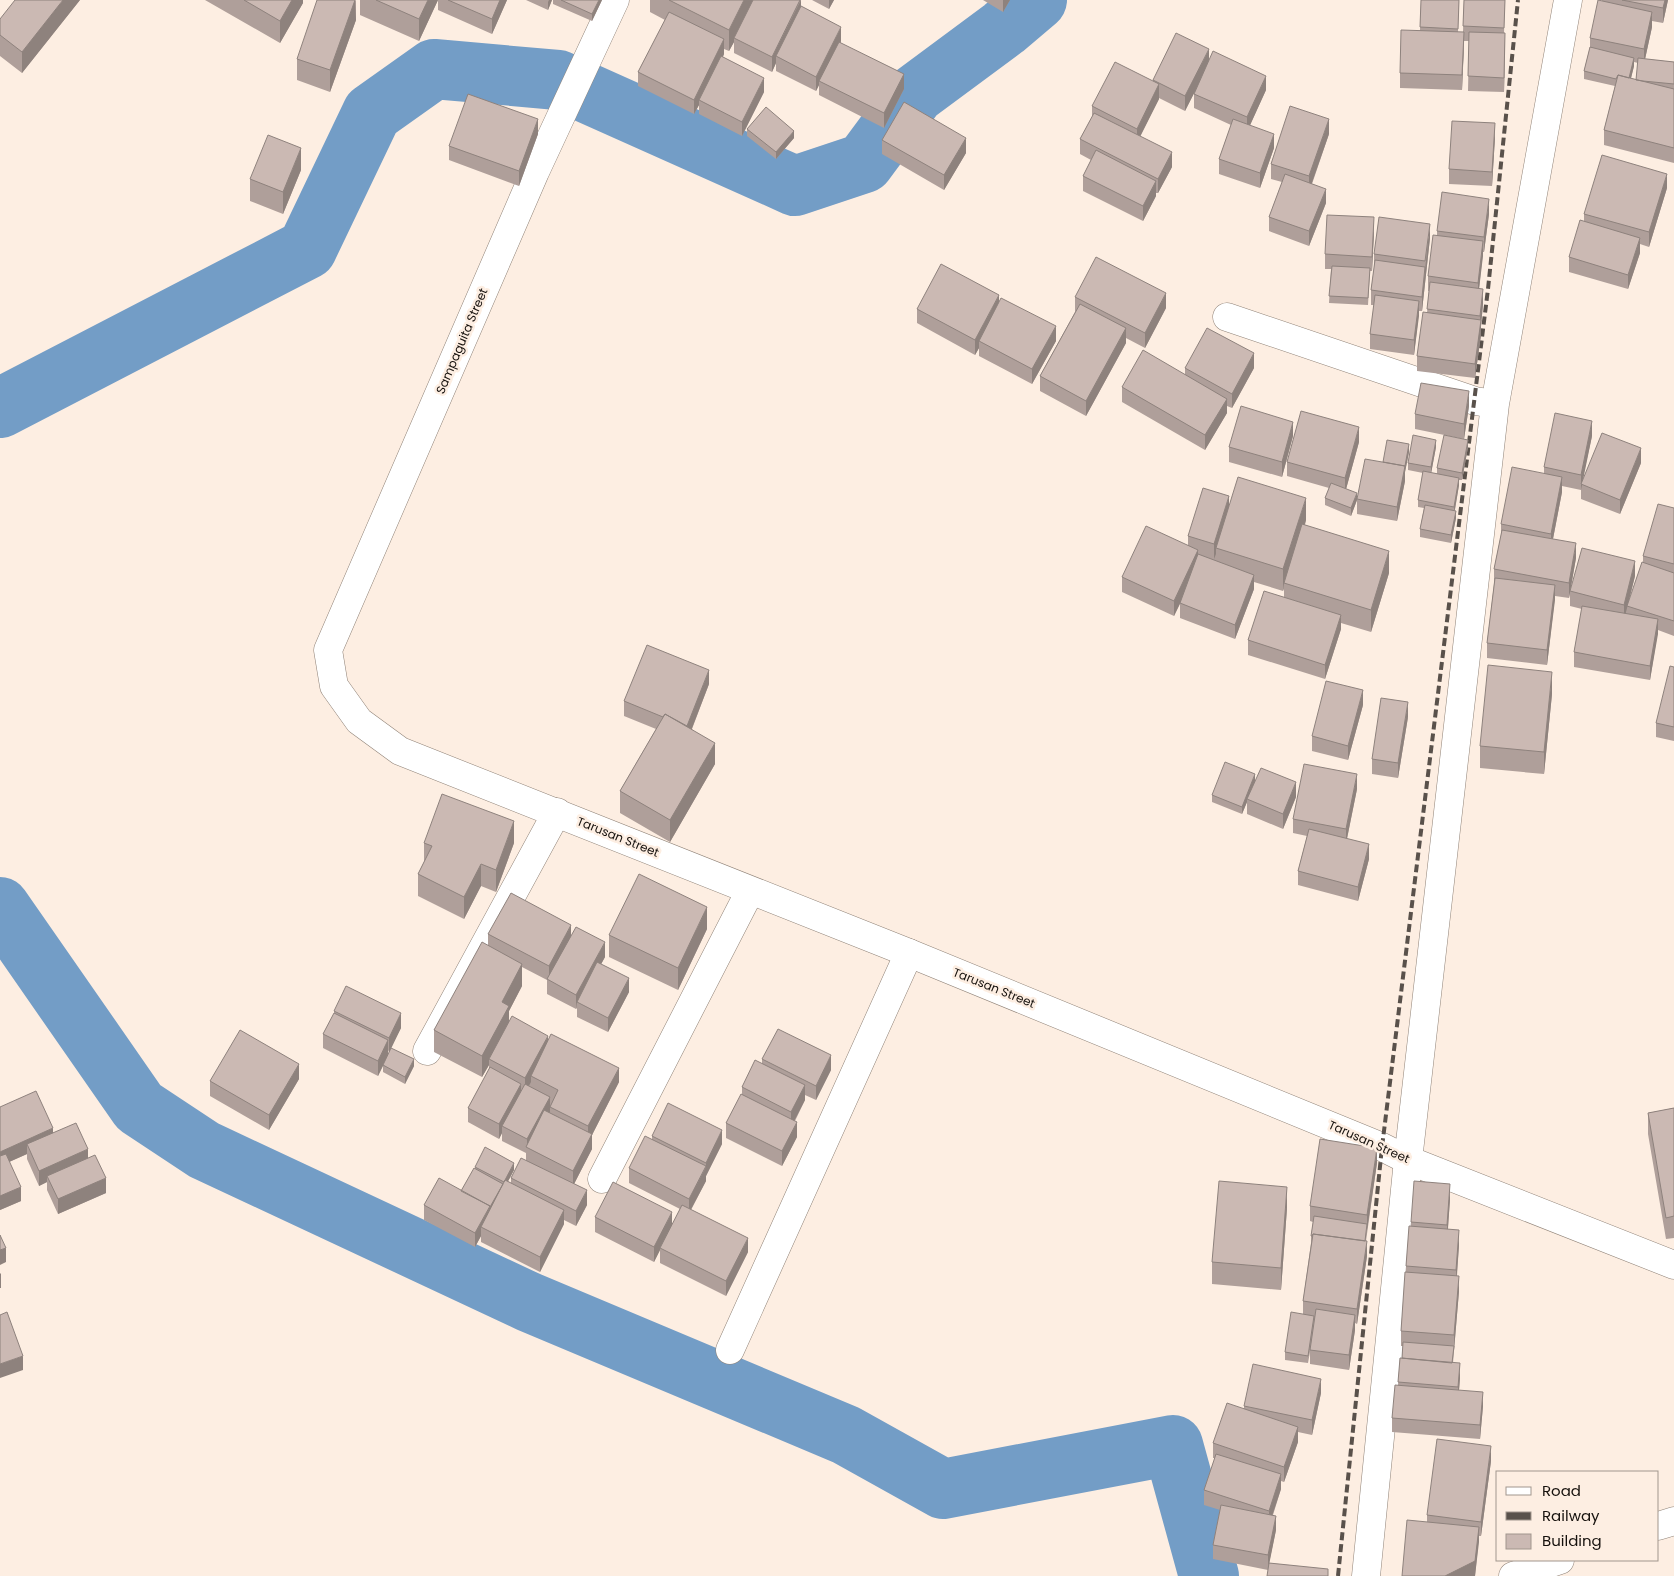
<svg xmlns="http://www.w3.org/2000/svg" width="1674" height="1576" viewBox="0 0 1674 1576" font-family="Poppins,sans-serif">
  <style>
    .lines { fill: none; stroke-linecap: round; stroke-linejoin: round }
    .river { stroke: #739dc6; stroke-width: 60 }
    .minor-casing { stroke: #908378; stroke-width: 29 }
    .tertiary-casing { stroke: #908378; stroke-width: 29 }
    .minor { stroke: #fff; stroke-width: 28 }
    .tertiary { stroke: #fff; stroke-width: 28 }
    .rail { stroke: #59514b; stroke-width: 4; stroke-dasharray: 8 4; stroke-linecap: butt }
    .wall { fill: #af9f9a; fill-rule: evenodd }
    .shaded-wall { fill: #8e827d }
    .building { fill: #cbb9b3; stroke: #8e827d }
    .labels { text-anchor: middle; stroke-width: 5; stroke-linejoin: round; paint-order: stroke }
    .street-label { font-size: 12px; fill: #16110d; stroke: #fdeee2 }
  </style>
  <rect width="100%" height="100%" fill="#fdeee2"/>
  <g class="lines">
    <path class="river" d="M0 408 307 249 372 113 434 69 558 80 795 186 864 163 915 94 1004 28 1037 0
      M0 907 139 1107 204 1150 529 1302 846 1435 943 1489 1173 1445 1209 1576"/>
    <defs>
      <path id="minor" d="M1227 317 1475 401 1495 404
        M427 1051 557 812
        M602 1179 750 891
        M730 1350 909 953
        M1658 1526 1674 1521
        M1366 1576 1408 1160 1495 404 1568 0
        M1513 1576 1560 1560"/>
      <path id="tertiary" d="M615 0 535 172 328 650 334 686 359 721 400 751 909 953 1382 1147 1408 1160 1674 1265"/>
    </defs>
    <use href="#minor" class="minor-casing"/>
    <use href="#tertiary" class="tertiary-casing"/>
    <use href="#minor" class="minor"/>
    <use href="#tertiary" class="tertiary"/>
    <path class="rail" d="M1338 1576 1382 1147 1488 289 1518 0"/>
  </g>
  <path class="wall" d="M80 0 22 73 0 56V19Z
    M205 0H303V3L280 43Z
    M356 0V20L330 92 297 80V59Z
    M360 0H438L419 41 360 15Z
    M438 0H507L492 34 438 10Z
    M526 0H552L548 10Z
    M553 0H602L592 21 553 4Z
    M650 0H801V8L841 41V43L904 89 884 128 819 95V85L816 91 776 71V63L772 72 734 53V42L729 51 724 49V54L723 57 764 92 742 136 699 114V105L694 114 638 86V72L665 20 650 12Z
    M812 0H834L829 9Z
    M983 0H1010L1003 12Z
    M1421 0H1459L1458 32H1463L1464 0H1462H1505L1504 33 1505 48 1504 92 1468 91 1469 41H1464L1462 90 1400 88V73L1420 30Z
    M1602 0H1668L1663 23 1652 21V27L1645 59 1674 62V163L1604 145V130L1615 86 1584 79V71L1590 47V38ZM1634 62 1638 63 1636 80 1631 78 1634 66Z
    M1209 61 1266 90 1250 125 1274 148 1260 188 1219 174V159L1231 125 1194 108V94L1196 89 1185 111 1159 98V99L1140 136 1172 167 1158 193H1156V196L1143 221 1083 191V176L1091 160 1080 154V139L1092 117V106L1153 81V80Z
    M747 129 794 138 776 159 747 136Z
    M538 134 519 186 449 160V146Z
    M1329 134 1312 184 1326 203 1309 246 1269 231V217L1282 182 1271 179V164Z
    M1495 137 1492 186 1449 184V169Z
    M882 140 966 153 944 190 882 154Z
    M301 170 283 214 250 201V179Z
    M1667 188 1649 247 1640 244V253L1628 289 1569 272V257L1584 222V214Z
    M1489 214 1484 252H1483L1479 288 1483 304 1481 326V335L1475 378 1417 371V356L1427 313 1429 291H1428V276L1437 235V231Z
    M1374 232 1372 271H1370L1368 305 1329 303 1331 269H1325V254Z
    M1430 238 1422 311H1419L1414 355 1370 349V334L1374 305H1371V290L1374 269V254Z
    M1075 297 1166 308 1145 348 1126 338V343L1086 416 1040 391V376L1075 312Z
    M917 309 1056 341 1032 384 979 356V348L975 355 917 323Z
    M1185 368H1254L1232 408 1227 406V413L1205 450 1122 402V387L1185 374Z
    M1469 406 1464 439 1415 429V414Z
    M1293 436 1282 477 1229 462V447Z
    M1592 436 1582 481 1641 463 1620 514 1581 499V487V490L1562 486V492L1553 539 1576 558 1569 598 1555 596 1547 665 1487 658V643L1494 584V569L1501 535V524L1544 474V467Z
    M1359 442 1346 489 1357 500 1351 516 1325 505V498L1329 488 1287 476V462Z
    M1436 447 1431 473 1437 474V468L1468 447 1462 480H1459V485L1455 510 1456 518 1451 543 1420 537V529L1424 508 1418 507V500L1423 473 1408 470V463Z
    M1409 452 1405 472V481L1397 521 1357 514V499L1383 462Z
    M1229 506 1306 520 1305 525 1389 573 1371 632 1341 623V629L1325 679 1248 655V640L1284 597V589L1283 591 1254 582V589L1235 639 1180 618V604L1174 616 1122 592V577L1188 545V536Z
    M1674 508V636L1658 630 1650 680 1574 667V652L1582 609 1570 606V591L1635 576 1628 605 1643 563V556Z
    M1674 667V741L1656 737V723Z
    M709 684 692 729 715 764 670 842 620 813V791L656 729 624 716V701Z
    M1552 694 1544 774 1480 768V746Z
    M1363 705 1348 760 1312 751V736Z
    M1408 717 1398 778 1372 774V759Z
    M1255 780 1296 797 1283 829 1247 814V802L1242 814 1212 802V795Z
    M1357 789 1347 839 1369 859 1358 901 1298 885V871L1307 836 1293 833V819Z
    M424 843H514L496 892 481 886 464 919 418 896V874L424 862Z
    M707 929 678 990 609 957V935Z
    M488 934 571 936 605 957 601 964 629 992 608 1032 577 1017V1008L576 1009 547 994V980L522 967V986L509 1011V1021L548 1042 619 1082 592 1135V1149L574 1184 587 1205 576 1226 564 1220V1224L540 1272 481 1242V1236L475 1247 424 1220V1205L461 1191 475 1169V1167L514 1170 508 1181 511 1183V1178L526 1160V1153L502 1141V1133L499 1139 468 1122V1108L489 1070V1065L482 1077 434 1052V1030L488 946Z
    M334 1011 401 1028 388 1052V1054L414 1066 405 1084 383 1072V1066L378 1076 323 1048V1034L334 1014Z
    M762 1059 831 1070 816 1100 805 1095V1100L795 1121 797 1137 782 1166 726 1138V1123L742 1094V1087L762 1064Z
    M299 1079 269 1130 210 1096V1081Z
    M0 1107 53 1133 88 1158 106 1193 58 1214 47 1190V1182L39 1186 27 1159V1154L9 1162 21 1201 0 1210Z
    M1674 1108V1238L1666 1239 1648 1134V1113Z
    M652 1136 722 1144 706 1176V1181L691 1210 748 1252 726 1296 660 1263V1250L654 1262 595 1232V1217L672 1225 680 1209 629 1183V1168L652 1139Z
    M1377 1163 1366 1241 1367 1256 1357 1324 1355 1323V1330L1349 1370 1310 1364V1352L1308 1363 1285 1360V1352L1303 1314V1301L1311 1243V1236L1313 1222 1310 1221V1206Z
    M1450 1199 1448 1229 1459 1245 1457 1276 1459 1291 1453 1363 1460 1378 1459 1390 1483 1406 1480 1439 1392 1432V1418L1398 1385 1400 1358H1402L1403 1346H1401V1331L1406 1266 1411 1222Z
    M1287 1208 1281 1290 1212 1284V1262Z
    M1321 1393 1312 1435 1298 1432V1442L1284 1482 1281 1481V1489L1273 1515 1276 1530 1269 1563 1328 1576 1268 1570 1213 1559V1545L1220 1510 1204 1505V1490L1215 1458H1213V1443L1244 1408V1406Z
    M1491 1461 1481 1536H1479L1475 1576 1427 1522V1515Z"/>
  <path class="shaded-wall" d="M63 0H80L22 73V52Z
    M292 0H303V3L280 43V21Z
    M355 0 356 20 330 92V70Z
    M428 0H438L419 41V19Z
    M500 0H507L492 34V19Z
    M549 0H552L548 10V2Z
    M599 0H602L592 21V14Z
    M744 0H755L734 38V42L729 51V30Z
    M801 0V14L776 56V63L772 72V57Z
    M829 0H834L829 9Z
    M1003 0H1010L1003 12Z
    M1665 0H1668L1663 23V8Z
    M1652 12V27L1644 64V49Z
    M841 27V41L821 81H819V85L816 91V77Z
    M1464 32V46L1462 90V75Z
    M1505 33V48L1504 92V78Z
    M724 39V54L701 101 699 100V105L694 114V100Z
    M1209 49V64L1185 111V96Z
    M1634 58V66L1628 90V82Z
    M904 74V89L884 128V113Z
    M1266 76V90L1247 132V117Z
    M764 78V92L742 136V122Z
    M1159 84V99L1137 143V129Z
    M538 119V134L519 186V171Z
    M1329 119V134L1309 191V176Z
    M1495 123V137L1492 186V172Z
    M794 131V138L776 159V152Z
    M1274 134V148L1260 188V173Z
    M966 138V153L944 190V175Z
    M301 148V170L283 214V192Z
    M1172 152V167L1158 193V179Z
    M1667 174V188L1649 247V232Z
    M1156 181V196L1143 221V206Z
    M1326 189V203L1309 246V231Z
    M1489 199V214L1484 252V237Z
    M1374 217V232L1372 271V257Z
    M1430 224V238L1422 311V297Z
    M1640 238V253L1628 289V275Z
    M1483 241V256L1478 298V283Z
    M1483 289V304L1481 326V335L1475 378V364L1480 324V316Z
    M1166 293V308L1145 348V333Z
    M999 295V310L979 341V348L975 355V340Z
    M1419 301V316L1414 355V340Z
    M1056 326V341L1032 384V369Z
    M1126 328V343L1086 416V401Z
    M1254 353V368L1232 408V394Z
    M1469 391V406L1464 439V424Z
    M1227 399V413L1205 450V435Z
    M1592 421V436L1581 490V475Z
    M1293 422V436L1282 477V462Z
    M1359 427V442L1345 493V478Z
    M1436 440V447L1431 474V467Z
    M1468 440V447L1462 480V473Z
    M1409 444V452L1405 472V481L1397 521V507Z
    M1641 448V463L1620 514V500Z
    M1562 477V492L1551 549V534Z
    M1459 478V485L1454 514V507Z
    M1357 493V500L1351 516V508Z
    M1229 496V510L1216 548V554L1214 559V544Z
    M1306 498V520L1286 584 1284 583 1283 591V569Z
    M1456 511V518L1451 543V535Z
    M1576 543V558L1569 598V583Z
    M1198 550V565L1174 616V601Z
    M1389 551V573L1371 632V610Z
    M1635 561V576L1624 620V605Z
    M1254 575V589L1235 639V625Z
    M1555 585V600L1547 665V650Z
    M1341 615V629L1325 679V665Z
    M1658 619V634L1650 680V666Z
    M709 670V684L687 741V726Z
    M1552 672V694L1544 774V752Z
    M1363 690V705L1348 760V746Z
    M1408 702V717L1398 778V763Z
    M715 743V764L670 842V820Z
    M1255 774V782L1247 799V802L1242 814V807Z
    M1357 774V789L1346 843V829Z
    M1296 782V797L1283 829V814Z
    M514 821V843L496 892V870Z
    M1369 844V859L1358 901V887Z
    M481 864V886L464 919V897Z
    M707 907V929L678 990V968Z
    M571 925V939L549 981V966Z
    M605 942V957L580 1003 577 1002 576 1009V995Z
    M522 964V986L509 1011V1028L489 1059V1065L482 1077V1056L502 1002Z
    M629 978V992L608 1032V1018Z
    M401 1013V1028L389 1053V1038Z
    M548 1036V1051L531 1076V1082L525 1093V1078Z
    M388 1040V1055L378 1076V1061Z
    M831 1055V1070L816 1100V1086Z
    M414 1059V1066L405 1084V1077Z
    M299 1064V1079L269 1130V1115Z
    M619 1068V1082L592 1135V1149L573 1186V1171L588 1140V1126Z
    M521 1084V1098L502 1126V1133L499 1139V1124Z
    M805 1085V1100L791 1127V1112Z
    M550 1097V1113L527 1148V1139Z
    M797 1122V1137L782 1166V1151Z
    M53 1128V1143L27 1144V1154L0 1166V1152Z
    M722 1130V1144L706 1176V1181L689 1213V1199L706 1167V1163Z
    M1377 1148V1163L1367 1230V1215Z
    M88 1149V1164L47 1176V1182L39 1186V1171Z
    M514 1163V1170L504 1189V1182Z
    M106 1178V1193L58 1214V1199Z
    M503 1184V1191L481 1227V1236L475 1247V1233Z
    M1450 1184V1199L1447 1240V1225Z
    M21 1187V1201L0 1210V1196Z
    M1287 1187V1208L1281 1290V1268Z
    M587 1190V1205L576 1226V1211Z
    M564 1210V1224L540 1272V1257Z
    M672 1212V1227L660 1248V1250L654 1262V1247Z
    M1459 1230V1245L1456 1285V1270Z
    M748 1238V1252L726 1296V1281Z
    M1367 1241V1256L1357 1324V1309Z
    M6 1248V1262L0 1265V1250Z
    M1 1273V1288H0V1274Z
    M1459 1276V1291L1454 1350V1335Z
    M1355 1315V1330L1349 1370V1355Z
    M23 1356V1370L0 1378V1364Z
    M1460 1363V1378L1458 1402V1387Z
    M1321 1379V1393L1312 1435V1420Z
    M1483 1392V1406L1480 1439V1425Z
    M1298 1427V1442L1284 1482V1467Z
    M1491 1446V1461L1481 1536V1522Z
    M1281 1474V1489L1269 1525V1511Z
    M1276 1516V1530L1268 1570V1555Z
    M1479 1527V1542L1475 1576H1445Z"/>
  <path class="building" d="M15 0H63L22 52 0 35V19Z
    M244 0H292L280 21Z
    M317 0H355L330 70 297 59Z
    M376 0H428L419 19Z
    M448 0H500L492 19Z
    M561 0H599L592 14Z
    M669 0H744L729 30Z
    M753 0H800L772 57 734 38Z
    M1421 0H1459L1458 29 1420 27Z
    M1464 0H1505L1504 28 1463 26Z
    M1598 0 1652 12 1644 49 1590 38Z
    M1622 0H1665L1663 8Z
    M801 6 841 27 816 77 776 56Z
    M669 12 724 39 694 100 638 72Z
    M1401 30 1464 32 1462 75 1400 73Z
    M1469 32 1505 33 1504 78 1468 76Z
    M1176 33 1209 49 1185 96 1153 80Z
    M839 42 904 74 884 113 819 81Z
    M1590 47 1634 58 1629 78 1618 75 1616 79 1584 71Z
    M1213 51 1266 76 1247 117 1194 94Z
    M721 56 764 78 742 122 699 100Z
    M1638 58 1674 62V84L1643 81 1636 80Z
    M1115 62 1159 84 1137 129 1092 106Z
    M1618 75 1674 89V148L1604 130Z
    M468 94 538 119 519 171 449 146Z
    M904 102 966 138 944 175 882 140Z
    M1290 106 1329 119 1309 176 1271 164Z
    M766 107 794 131 776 152 747 129Z
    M1094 113 1172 152 1158 179 1080 139Z
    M1233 119 1274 134 1260 173 1219 159Z
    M1452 121 1495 123 1492 172 1449 169Z
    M268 135 301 148 283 192 250 179Z
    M1096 150 1156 181 1143 206 1083 176Z
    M1602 155 1667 174 1649 232 1584 214Z
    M1285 174 1326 189 1309 231 1269 217Z
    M1442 192 1489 199 1484 237 1437 231Z
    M1327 215 1374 217 1372 257 1325 254Z
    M1379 217 1430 224 1425 261 1374 254Z
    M1580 220 1640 238 1628 275 1569 257Z
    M1433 235 1483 241 1478 283 1428 276Z
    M1096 257 1166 293 1145 333 1075 297Z
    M1375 260 1425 267 1422 297 1371 290Z
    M941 264 999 295 975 340 917 309Z
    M1332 266 1370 268 1368 298 1329 296Z
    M1430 282 1483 289 1480 316 1427 309Z
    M1375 295 1419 301 1414 340 1370 334Z
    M1001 298 1056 326 1032 369 979 341Z
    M1080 304 1126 328 1086 401 1040 376Z
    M1423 312 1481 320 1475 364 1417 356Z
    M1207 328 1254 353 1232 394 1185 368Z
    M1143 350 1227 399 1205 435 1122 387Z
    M1421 383 1469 391 1464 424 1415 414Z
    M1241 406 1293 422 1282 462 1229 447Z
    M1301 411 1359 427 1345 478 1287 462Z
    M1555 413 1592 421 1581 475 1544 467Z
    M1602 433 1641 448 1620 500 1581 484Z
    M1413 435 1436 440 1431 467 1408 463Z
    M1444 435 1468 440 1462 473 1437 468Z
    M1387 440 1409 444 1405 466 1383 462Z
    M1365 459 1405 466 1397 507 1357 499Z
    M1512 467 1562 477 1551 534 1501 524Z
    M1423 471 1459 478 1454 507 1418 500Z
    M1238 477 1306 498 1283 569 1216 548Z
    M1331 483 1357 493 1351 508 1325 498Z
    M1203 488 1229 496 1214 544 1188 536Z
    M1658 504 1674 508V564L1643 556Z
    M1425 505 1456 511 1451 535 1420 529Z
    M1302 524 1389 551 1371 610 1284 583Z
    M1146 526 1198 550 1174 601 1122 577Z
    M1502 530 1576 543 1569 583 1494 569Z
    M1582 548 1635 561 1624 605 1570 591Z
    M1198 554 1254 575 1235 625 1180 603Z
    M1642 562 1674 573V621L1627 606Z
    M1495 578 1555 585 1547 650 1487 643Z
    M1264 591 1341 615 1325 665 1248 640Z
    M1582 606 1658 619 1650 666 1574 652Z
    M647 645 709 670 687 726 665 714 663 717 624 701Z
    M1488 665 1552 672 1544 752 1480 746Z
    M1670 666 1674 667V727L1656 723Z
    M1326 681 1363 690 1348 746 1312 736Z
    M1381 698 1408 702 1398 763 1372 759Z
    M665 714 715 743 670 820 620 791Z
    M1225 762 1255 774 1242 807 1212 795Z
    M1304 764 1357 774 1346 829 1293 819Z
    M1261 768 1296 782 1283 814 1247 799Z
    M442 794 514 821 496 870 481 864 464 897 418 874 432 846 424 843Z
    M1309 829 1369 844 1358 887 1298 871Z
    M639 874 707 907 678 968 609 935Z
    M511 893 571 925 549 966 488 934Z
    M576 927 605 942 576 995 547 979Z
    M482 942 522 964 502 1002 509 1006 482 1056 434 1030Z
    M597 962 629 978 608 1018 577 1002Z
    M346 986 401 1013 389 1038 334 1011Z
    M334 1013 388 1040 378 1061 323 1034Z
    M512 1016 548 1036 525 1078 489 1059Z
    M778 1029 831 1055 816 1086 762 1059Z
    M240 1030 299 1064 269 1115 210 1081Z
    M551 1034 619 1068 588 1126 550 1107 558 1090 531 1076Z
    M391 1048 414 1059 405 1077 383 1065Z
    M755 1060 805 1085 791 1112 742 1087Z
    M490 1067 521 1084 499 1124 468 1108Z
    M525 1084 550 1097 527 1139 502 1126Z
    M36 1091 53 1128 0 1152V1107Z
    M741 1094 797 1122 782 1151 726 1123Z
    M668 1103 722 1130 706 1163 652 1136Z
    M1674 1108V1216L1666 1218 1648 1113Z
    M544 1110 592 1134 573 1171 526 1147Z
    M76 1123 88 1149 39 1171 27 1144Z
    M645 1136 706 1166 689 1199 629 1168Z
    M1320 1139 1377 1148 1367 1215 1310 1206Z
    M485 1147 514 1163 504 1182 475 1167Z
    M6 1154 21 1187 0 1196V1156Z
    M95 1155 106 1178 58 1199 47 1176Z
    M521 1158 587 1190 576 1211 511 1178Z
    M474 1168 503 1184 490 1207V1206L461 1191Z
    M439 1178 490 1206 475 1233 424 1205Z
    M505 1180 564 1210 540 1257 481 1227Z
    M1219 1181 1287 1187 1281 1268 1212 1262Z
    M1414 1181 1450 1184 1447 1225 1411 1222Z
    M613 1182 672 1212 654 1247 595 1217Z
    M682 1205 748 1238 726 1281 660 1248Z
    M1314 1216 1367 1224 1365 1241 1313 1234 1312 1236H1311Z
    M1409 1226 1459 1230 1456 1270 1406 1266Z
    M1313 1234 1367 1241 1357 1309 1303 1301Z
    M0 1235 6 1248 0 1250Z
    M1405 1272 1459 1276 1454 1335 1401 1331Z
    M1316 1309 1355 1315 1349 1355 1310 1350Z
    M7 1312 23 1356 0 1364V1315Z
    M1291 1312 1314 1316 1308 1356 1285 1352Z
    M1403 1342 1454 1346 1452 1363 1402 1358Z
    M1400 1358 1460 1363 1458 1387 1398 1382Z
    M1253 1364 1321 1379 1312 1420 1244 1406Z
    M1395 1385 1483 1392 1480 1425 1392 1418Z
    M1227 1403 1298 1427 1284 1467 1213 1443Z
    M1437 1439 1491 1446 1481 1522 1427 1515Z
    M1216 1454 1281 1474 1269 1511 1204 1490Z
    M1221 1505 1276 1516 1268 1555 1213 1545Z
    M1407 1520 1479 1527 1475 1561 1445 1576H1402Z
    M1269 1563 1328 1569V1576H1267Z"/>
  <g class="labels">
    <g class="street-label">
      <text transform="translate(462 341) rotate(-67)" y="4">Sampaguita Street</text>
      <text transform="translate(618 837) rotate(22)" y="4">Tarusan Street</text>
      <text transform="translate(994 988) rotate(22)" y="4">Tarusan Street</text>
      <text transform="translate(1369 1142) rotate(24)" y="4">Tarusan Street</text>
    </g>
  </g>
  <rect x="1496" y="1471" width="162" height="90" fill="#fdeee2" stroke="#a1968d"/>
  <rect x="1506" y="1487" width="25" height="8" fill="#ffffff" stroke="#a1968d"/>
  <text x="1542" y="1496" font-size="15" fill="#16110d">Road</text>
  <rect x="1506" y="1512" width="25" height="8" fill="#59514b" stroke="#a1968d"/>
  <text x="1542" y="1521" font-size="15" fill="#16110d">Railway</text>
  <rect x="1506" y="1534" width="25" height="15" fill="#cbb9b3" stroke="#a1968d"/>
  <text x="1542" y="1546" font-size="15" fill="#16110d">Building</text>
</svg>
